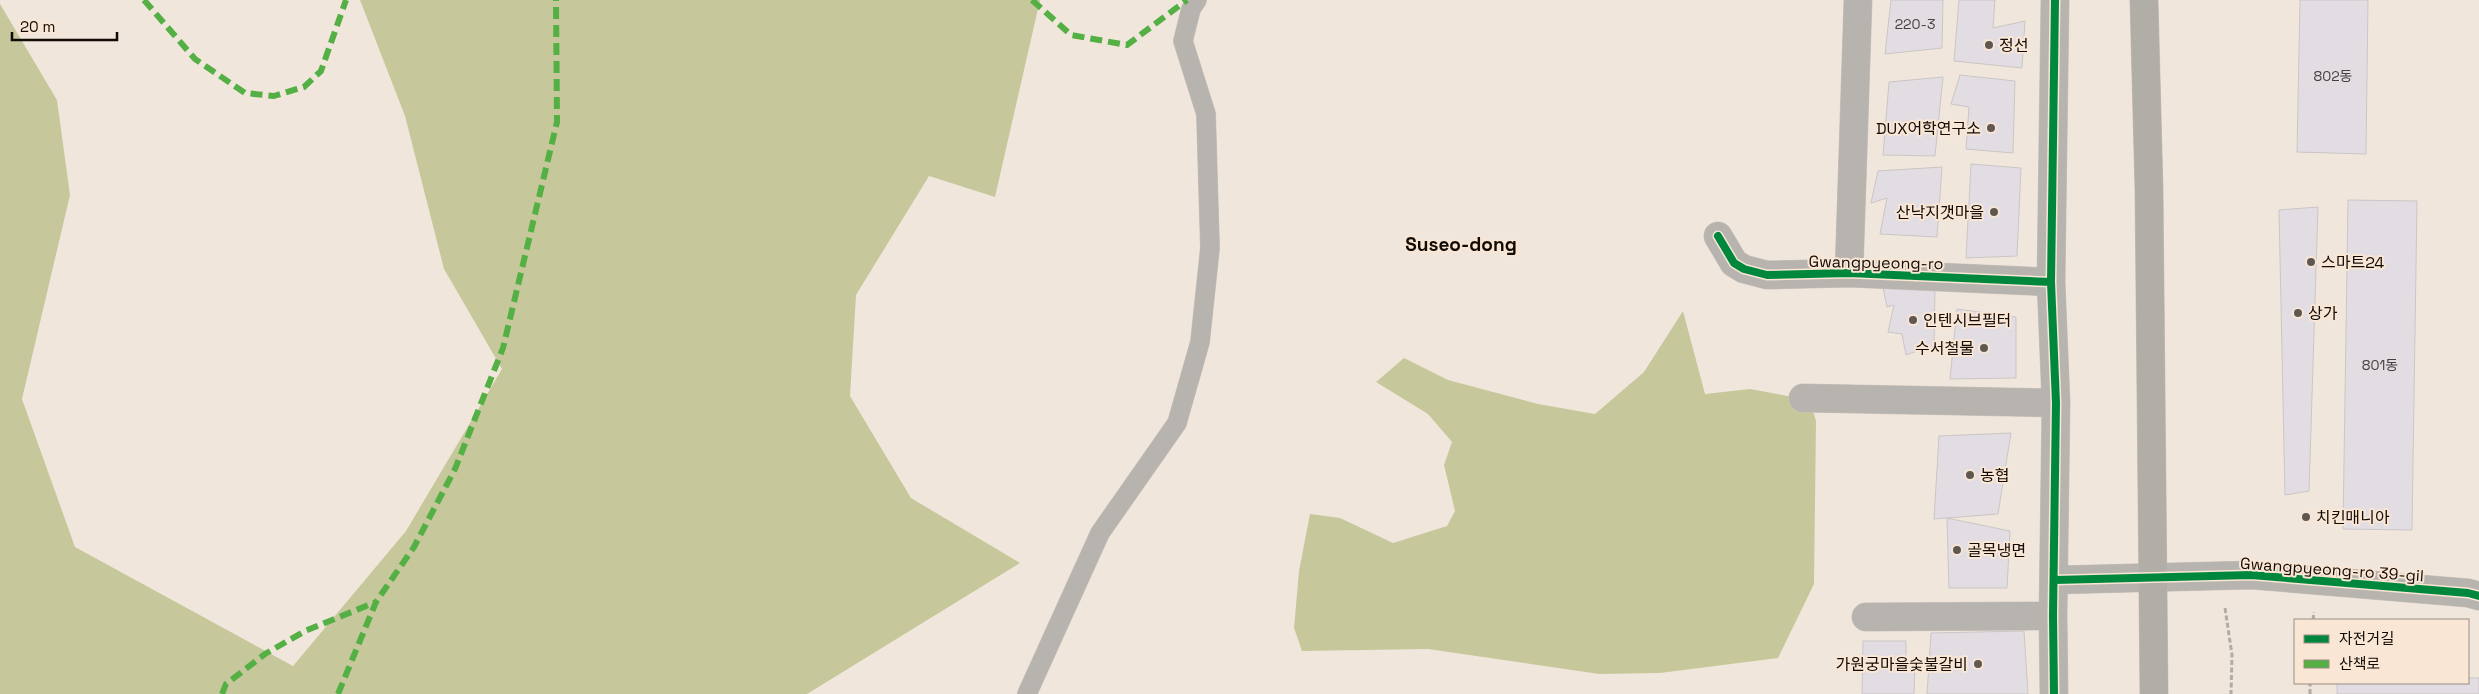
<svg xmlns="http://www.w3.org/2000/svg" width="2479" height="694" viewBox="0 0 2479 694" font-family="'Space Grotesk','Noto Sans KR',sans-serif">
  <style>
    .forest { fill: #c6c89b }
    .building { fill: #e2dde3; stroke: #cac6c5 }
    .lines { fill: none; stroke-linecap: round; stroke-linejoin: round }
    .lane-casing { stroke: #cbc3bb; stroke-width: 20 }
    .street-casing { stroke: #cbc3bb; stroke-width: 29 }
    .primary-casing { stroke: #cbc3bb; stroke-width: 29 }
    .path { stroke: #b0aca7; stroke-width: 3; stroke-dasharray: 5 2.5; stroke-linecap: butt }
    .lane { stroke: #b7b4b0; stroke-width: 19 }
    .street { stroke: #b7b4b0; stroke-width: 28 }
    .primary { stroke: #b1ada7; stroke-width: 28 }
    .quiet { stroke: #54b044; stroke-width: 6; stroke-dasharray: 12 6; stroke-linecap: butt }
    .cycleway-casing { stroke: #f9e6d4; stroke-width: 11 }
    .cycleway { stroke: #00873e; stroke-width: 8 }
    .poi-dot { fill: #5f5851; stroke: #f9e6d4; stroke-width: 2 }
    .labels { text-anchor: middle; stroke-width: 4; stroke-linejoin: round; paint-order: stroke }
    .number-label { font-size: 14px; fill: #45403d }
    .poi-label { font-size: 16px; fill: #110b06; stroke: #f9e6d4; text-anchor: start }
    .street-label { font-size: 16px; fill: #110b06; stroke: #f9e6d4 }
    .quarter-label { font-size: 19px; font-weight: bold; fill: #110b06; stroke: #f9e6d4 }
  </style>
  <rect width="100%" height="100%" fill="#f1e6dc"/>
  <path class="forest" d="M360 0H1040L995 197 929 176 856 295 850 396 911 498 1020 563 807 694H0V4L57 100 70 195 22 399 75 547 293 666 406 531 502 369 444 269 405 116Z
    M1683 311 1705 394 1750 389 1810 400 1816 421 1814 584 1778 658 1660 673 1599 674 1428 649 1302 651 1294 628 1299 571 1310 514 1340 518 1393 543 1447 526 1455 511 1444 465 1452 442 1428 414 1376 382 1404 358 1448 380 1538 404 1595 414 1644 372Z"/>
  <path class="building" d="M1891 0H1943L1942 48 1885 54Z
    M1959 0H1995L1993 28 2025 21 2022 68 1954 61Z
    M2300 0H2368L2366 154 2297 152Z
    M1960 75 2015 81 2013 153 1966 149 1969 107 1951 104Z
    M1943 77 1935 156 1883 155 1889 82Z
    M1971 164 2021 168 2017 256 1966 258Z
    M1942 167 1937 237 1880 234 1887 198 1871 203 1878 171Z
    M2348 200 2417 201 2412 530 2343 529Z
    M2318 207 2309 491 2285 495 2279 210Z
    M1882 283 1935 285 1934 345 1906 355 1902 334 1888 332 1894 305 1887 307Z
    M1957 309 2016 317V378L1950 379Z
    M2011 433 1998 514 1934 519 1939 436Z
    M1947 518 2010 531 2007 588H1949Z
    M2024 631 2028 694H1927L1931 633Z
    M1863 641H1906V658L1915 665 1914 694H1862Z
    M2468 678H2479V694H2337V683H2468Z"/>
  <g class="lines">
    <defs>
      <path id="lane" d="M1027 694 1100 533 1177 423 1200 342 1210 248 1206 114 1183 41 1191 9 1197 0"/>
      <path id="street" d="M1718 236 1734 263 1744 269 1767 275 1849 273 2051 282
        M1849 273 1858 0
        M1803 398 2056 403
        M2055 580 2251 575 2468 593 2479 596
        M1866 617 2053 616
        M2054 694 2053 616 2056 403 2051 282 2055 0"/>
      <path id="primary" d="M2144 0 2149 190 2154 694"/>
    </defs>
    <use href="#lane" class="lane-casing"/>
    <use href="#street" class="street-casing"/>
    <use href="#primary" class="primary-casing"/>
    <path class="path" d="M2225 608 2232 655 2231 694
      M2313 620 2314 612
      M2310 694V683"/>
    <use href="#lane" class="lane"/>
    <use href="#street" class="street"/>
    <use href="#primary" class="primary"/>
    <path class="quiet" d="M144 0 195 59 245 93 274 96 304 87 321 71 346 0
      M1032 0 1071 35 1127 45 1187 0
      M222 694 226 684 265 654 305 631 376 602
      M338 694 376 602 414 547 455 469 503 348 557 122 556 0"/>
    <defs>
      <path id="cycleway" d="M1718 236 1734 263 1744 269 1767 275 1849 273 2051 282
        M2055 580 2251 575 2468 593 2479 596
        M2054 694 2053 616 2056 403 2051 282 2055 0"/>
    </defs>
    <use href="#cycleway" class="cycleway-casing"/>
    <use href="#cycleway" class="cycleway"/>
  </g>
  <g class="poi-dot">
    <circle cx="1989" cy="45" r="5"/>
    <circle cx="1991" cy="128" r="5"/>
    <circle cx="1994" cy="212" r="5"/>
    <circle cx="2311" cy="262" r="5"/>
    <circle cx="2298" cy="313" r="5"/>
    <circle cx="1913" cy="320" r="5"/>
    <circle cx="1984" cy="348" r="5"/>
    <circle cx="1970" cy="475" r="5"/>
    <circle cx="2306" cy="517" r="5"/>
    <circle cx="1957" cy="550" r="5"/>
    <circle cx="1978" cy="664" r="5"/>
  </g>
  <g class="labels">
    <g class="number-label">
      <text x="1915" y="29">220-3</text>
      <text x="2333" y="81">802동</text>
      <text x="2380" y="370">801동</text>
    </g>
    <g class="poi-label">
      <text x="1999" y="51">정선</text>
      <text x="1981" y="134" text-anchor="end">DUX어학연구소</text>
      <text x="1984" y="218" text-anchor="end">산낙지갯마을</text>
      <text x="2321" y="268">스마트24</text>
      <text x="2308" y="319">상가</text>
      <text x="1923" y="326">인텐시브필터</text>
      <text x="1974" y="354" text-anchor="end">수서철물</text>
      <text x="1980" y="481">농협</text>
      <text x="2316" y="523">치킨매니아</text>
      <text x="1967" y="556">골목냉면</text>
      <text x="1968" y="670" text-anchor="end">가원궁마을숯불갈비</text>
    </g>
    <g class="street-label">
      <text transform="translate(1876 262) rotate(1)" y="6">Gwangpyeong-ro</text>
      <text transform="translate(2332 569) rotate(4)" y="6">Gwangpyeong-ro 39-gil</text>
    </g>
    <g class="quarter-label">
      <text x="1461" y="251">Suseo-dong</text>
    </g>
  </g>
  <rect x="2294" y="619" width="175" height="65" fill="#f9e6d4" stroke="#9c8e82"/>
  <rect x="2304" y="635" width="25" height="8" fill="#00873e" stroke="#9c8e82"/>
  <text x="2339" y="644" font-size="15" fill="#110b06">자전거길</text>
  <rect x="2304" y="660" width="25" height="8" fill="#54b044" stroke="#9c8e82"/>
  <text x="2339" y="669" font-size="15" fill="#110b06">산책로</text>
  <path d="M12 32v8h105v-8" fill="none" stroke="#110b06" stroke-width="2.5"/>
  <text x="20" y="32" font-size="15" fill="#110b06" stroke="#f9e6d4" stroke-width="4" paint-order="stroke">20 m</text>
</svg>
